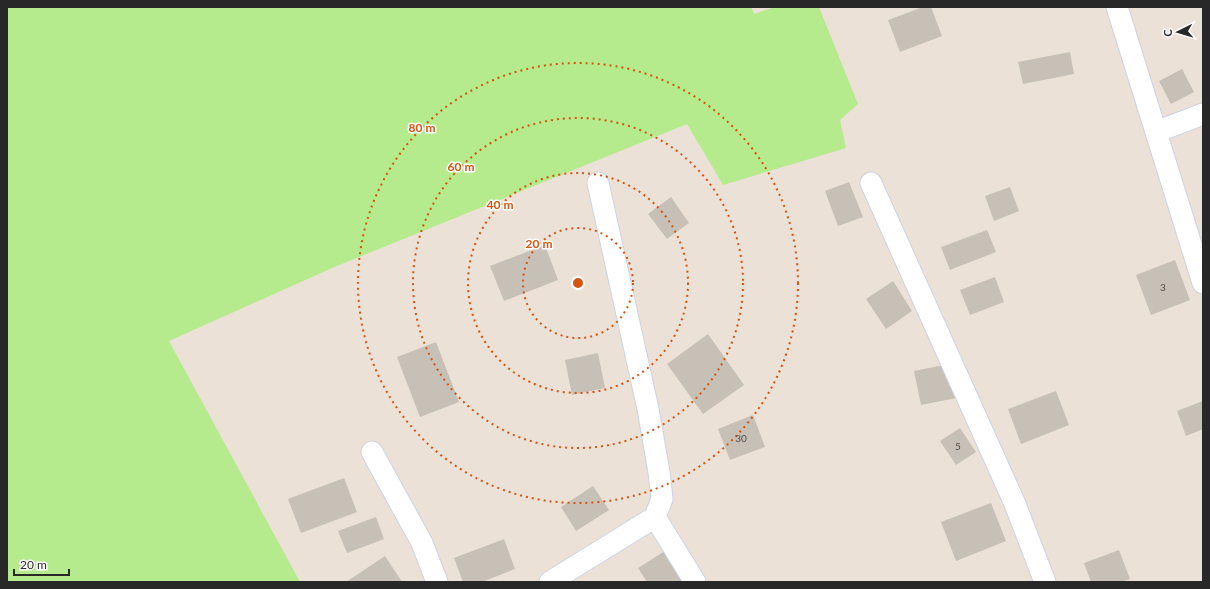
<svg xmlns="http://www.w3.org/2000/svg" width="1210" height="589" viewBox="0 0 1210 589" font-family="Lato,sans-serif">
  <style>
    .green { fill: #b5ea8d }
    .building { fill: #c6c0b7 }
    .lines { fill: none; stroke-linecap: round; stroke-linejoin: round }
    .minor-casing { stroke: #cdd3e3; stroke-width: 23 }
    .minor { stroke: #fff; stroke-width: 21 }
    .ring { fill: none; stroke: #d5540f; stroke-width: 2; stroke-dasharray: 2 4 }
    .labels { text-anchor: middle; stroke-width: 3; stroke-linejoin: round; paint-order: stroke }
    .number-label { font-size: 10px; fill: #504e4c }
    .centre { fill: #d5540f; stroke: #fff; stroke-width: 2 }
    .ring-label { font-size: 12px; text-anchor: middle; font-weight: bold; fill: #d5540f; stroke: #fff; stroke-width: 3; stroke-linejoin: round; paint-order: stroke }
  </style>
  <rect width="100%" height="100%" fill="#ece1d7"/>
  <path class="green" d="M7 7H751L754 14 775 7H819L858 104 840 120 846 148 723 185 687 124 332 268 169 341 300 582H7Z"/>
  <path class="building" d="M923 7H931L942 36 900 52 888 20Z
    M1070 52 1074 74 1023 84 1018 62Z
    M1182 69 1194 92 1171 104 1159 81Z
    M849 182 863 217 838 226 825 191Z
    M1010 187 1019 211 994 221 985 196Z
    M671 197 689 223 667 239 648 214Z
    M987 230 996 252 950 270 941 247Z
    M545 245 558 280 504 301 490 266Z
    M1175 260 1190 300 1151 315 1136 275Z
    M995 277 1004 302 970 315 960 290Z
    M893 281 912 311 886 329 866 299Z
    M708 334 744 385 703 414 667 364Z
    M436 342 459 402 420 417 397 357Z
    M598 353 605 388 572 395 565 360Z
    M949 364 956 398 921 405 914 371Z
    M1056 391 1069 425 1021 444 1008 409Z
    M1203 401V429L1186 436 1177 411Z
    M753 415 765 447 730 460 718 429Z
    M960 428 976 452 956 465 940 441Z
    M344 478 357 512 301 533 288 499Z
    M593 486 609 510 576 531 561 507Z
    M991 503 1006 541 956 561 941 522Z
    M376 517 384 539 347 553 338 531Z
    M504 539 515 569 482 582H463L454 558Z
    M668 549 689 582H647L638 568Z
    M1119 550 1130 579 1121 582H1091L1084 563Z
    M385 556 402 582H346Z"/>
  <g class="lines">
    <defs>
      <path id="minor" d="M1117 7 1203 283
        M1156 132 1203 114
        M871 183 1015 504 1045 582
        M372 452 422 543 437 582
        M655 517 695 582
        M550 582 655 517 662 499 659 472 648 409 598 183"/>
    </defs>
    <use href="#minor" class="minor-casing"/>
    <use href="#minor" class="minor"/>
  </g>
  <g class="ring">
    <circle cx="578" cy="283" r="55"/>
    <circle cx="578" cy="283" r="110"/>
    <circle cx="578" cy="283" r="165"/>
    <circle cx="578" cy="283" r="220"/>
  </g>
  <g class="labels">
    <g class="number-label">
      <text x="1163" y="291">3</text>
      <text x="741" y="442">30</text>
      <text x="958" y="450">5</text>
    </g>
  </g>
  <circle cx="578" cy="283" r="6" class="centre"/>
  <g class="ring-label">
    <text x="422" y="132">80 m</text>
    <text x="461" y="171">60 m</text>
    <text x="500" y="209">40 m</text>
    <text x="539" y="248">20 m</text>
  </g>
  <rect width="1210" height="589" fill="none" stroke="#282828" stroke-width="16"/>
  <g transform="translate(1178 32) rotate(265)" stroke="#ffffff" stroke-width="3" paint-order="stroke">
  <path d="M0-3L7 15L0 10L-7 15Z" fill="#282828"/>
  <text y="-6" font-size="11" font-weight="bold" text-anchor="middle" fill="#282828">С</text>
  </g>
  <path d="M14 569v6h55v-6" fill="none" stroke="#282828" stroke-width="2"/>
  <text x="20" y="569" font-size="12" fill="#282828" stroke="#ffffff" stroke-width="3" paint-order="stroke">20 m</text>
</svg>
